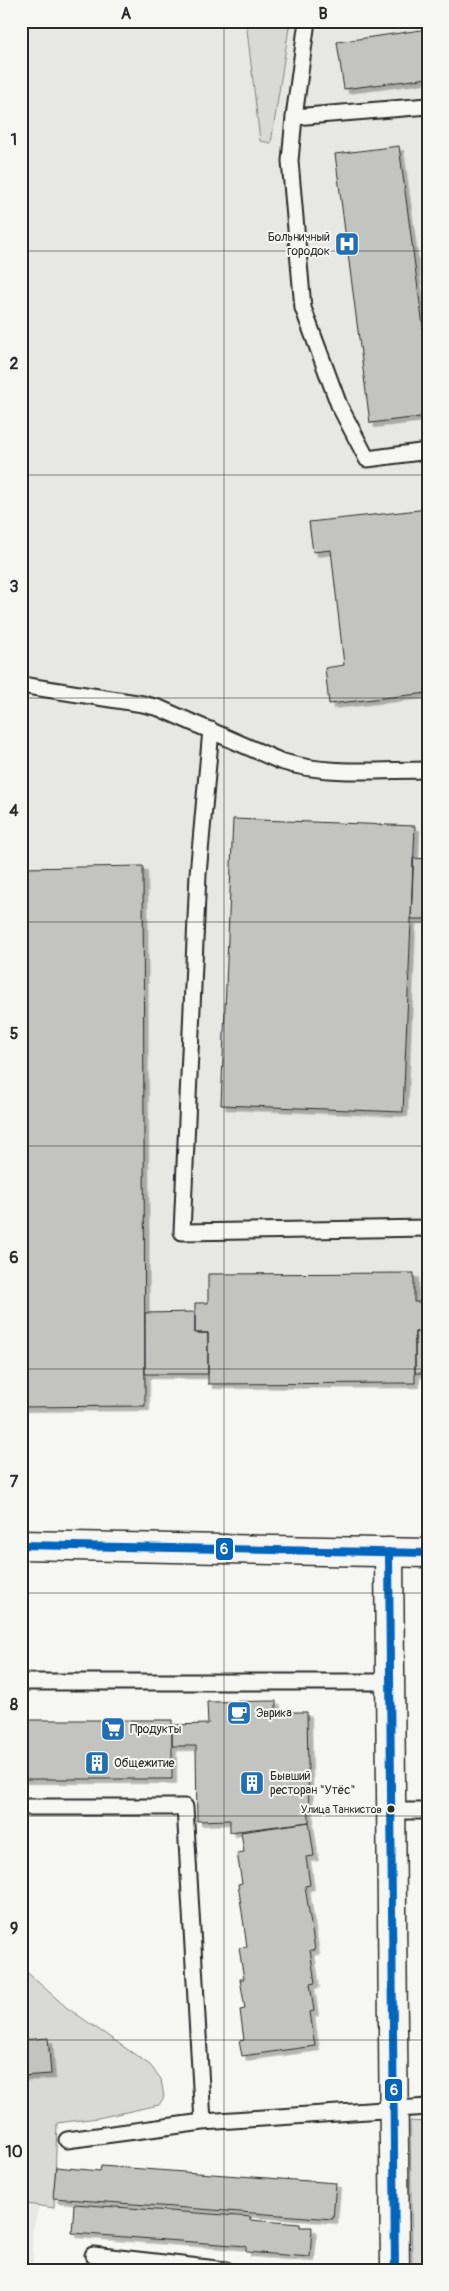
<svg xmlns="http://www.w3.org/2000/svg" width="449" height="2291" viewBox="0 0 449 2291" font-family="Pangolin,sans-serif">
  <style>
    .built { fill: #e7e7e3 }
    .green { fill: #d9d9d5; stroke: #828280 }
    .building { fill: #c3c3c0; stroke: #2b2b2b; filter: url(#shadow) }
    .lines { fill: none; stroke-linecap: round; stroke-linejoin: round }
    .service-casing { stroke: #2b2b2b; stroke-width: 19 }
    .tertiary-casing { stroke: #2b2b2b; stroke-width: 31 }
    .secondary-casing { stroke: #2b2b2b; stroke-width: 31 }
    .service { stroke: #f6f6f2; stroke-width: 15 }
    .tertiary { stroke: #f6f6f2; stroke-width: 28 }
    .secondary { stroke: #f6f6f2; stroke-width: 28 }
    .bus-1-casing { stroke: #f6f6f2; stroke-width: 11 }
    .bus-1 { stroke: #0065bd; stroke-width: 8 }
    .grid { fill: none; stroke: #2b2b2b; stroke-width: 1; stroke-opacity: 0.55 }
    .bus-dot { fill: #2b2b2b; stroke: #f6f6f2; stroke-width: 2 }
    .labels { text-anchor: middle; stroke-width: 4; stroke-linejoin: round; paint-order: stroke }
    .bus-label { font-size: 11px; fill: #2b2b2b; stroke: #f6f6f2; text-anchor: end }
    .poi-label { font-size: 12px; fill: #2b2b2b; stroke: #f6f6f2; text-anchor: start }
    .line-badge { stroke: #f6f6f2; stroke-width: 2 }
    .badge-label { font-size: 14px; text-anchor: middle; font-weight: bold; fill: #fff }
    .neatline { fill: none; stroke: #2b2b2b; stroke-width: 2 }
    .grid-label { font-size: 16px; text-anchor: middle; font-weight: bold; fill: #2b2b2b }
  </style>
  <defs>
    <filter id="shadow"><feDropShadow dx="4.5" dy="4.5" stdDeviation="0" flood-color="#0004"/></filter>
  </defs>
  <rect width="100%" height="100%" fill="#f6f6f2"/>
  <filter id="ink" filterUnits="userSpaceOnUse"><feTurbulence type="fractalNoise" baseFrequency=".02" numOctaves="2"/><feDisplacementMap in="SourceGraphic" scale="10" xChannelSelector="R" yChannelSelector="G"/><feConvolveMatrix kernelMatrix="1 2 1 2 8 2 1 2 1" color-interpolation-filters="sRGB"/></filter>
  <g filter="url(#ink)">
    <path class="built" d="M21 21H428V1373H415V1383L208 1384V1374H146L145 1406 21 1407Z
      M21 2203 39 2205 32 2233 33 2270H21Z"/>
    <path class="green" d="M246 21H290L271 143 260 141Z
      M21 1967 66 2007 150 2065 161 2079 164 2097 159 2105 98 2118 57 2123 54 2208 21 2203Z
      M410 2121 428 2122V2270H412Z"/>
    <path class="building" d="M428 29V78L344 89 337 42Z
      M399 146 428 364V416L370 423 335 154Z
      M428 509V693L329 704 325 668 344 665 331 550 313 552 309 522Z
      M233 819 415 826 403 1112 221 1105Z
      M413 858 428 859V919H411Z
      M143 866 145 1406 21 1407V868Z
      M414 1273V1302H428V1332H415V1383L208 1384V1333H195V1303H208V1274Z
      M195 1312V1333H208V1374H145V1313Z
      M415 1332H428V1373H415Z
      M276 1701V1712H307L309 1822 230 1832V1820L197 1821 196 1746H172V1725L208 1724 207 1702Z
      M21 1720H172V1779H21Z
      M309 1822 314 1856 306 1857 310 1885 305 1886 315 1950H310L315 1983 310 1984 314 2011 310 2012 315 2046 242 2056 239 2041 244 2040 240 2010 245 2009 240 1979H244L239 1948 247 1947 238 1884 242 1883 237 1853 244 1852 241 1832Z
      M48 2038 51 2074 21 2076V2040Z
      M101 2166 336 2183 333 2219 53 2198 56 2167 100 2171Z
      M74 2204 251 2217 250 2220 300 2224V2227H312L310 2257 246 2252V2246L72 2233Z"/>
    <g class="lines">
      <defs>
        <path id="service" d="M307 21 294 117 290 161 303 308 339 405 367 459 428 451
          M294 117 428 106
          M21 685 143 704 159 708 280 761C327 776 379 770 428 770
          M211 730 198 874 182 1232 428 1228
          M21 1682H390
          M21 1807H185L203 2122
          M391 1811H428
          M67 2140 203 2122 428 2107
          M93 2255 226 2270"/>
        <path id="tertiary" d="M389 1552 395 2270"/>
        <path id="secondary" d="M21 1545 428 1553"/>
      </defs>
      <use href="#service" class="service-casing"/>
      <use href="#tertiary" class="tertiary-casing"/>
      <use href="#secondary" class="secondary-casing"/>
      <use href="#service" class="service"/>
      <use href="#tertiary" class="tertiary"/>
      <use href="#secondary" class="secondary"/>
      <defs>
        <path id="bus-1" d="M21 1545 428 1553
          M389 1552 395 2270"/>
      </defs>
      <use href="#bus-1" class="bus-1-casing"/>
      <use href="#bus-1" class="bus-1"/>
    </g>
  </g>
  <path class="grid" d="M224 21V2270M21 251H428M21 475H428M21 698H428M21 922H428M21 1146H428M21 1369H428M21 1593H428M21 1816H428M21 2040H428"/>
  <defs>
    <symbol id="hospital-square" viewBox="-11 -11 22 22"><rect x="-9" y="-9" width="18" height="18" rx="4" fill="#1f6fb2" stroke="#f6f6f2"/><path d="M-5-5h3v3.5h4V-5h3V5h-3V1.5h-4V5h-3Z" fill="#fff"/></symbol>
    <symbol id="cafe-square" viewBox="-11 -11 22 22"><rect x="-9" y="-9" width="18" height="18" rx="4" fill="#1f6fb2" stroke="#f6f6f2"/><path d="M-5.5-4.5H6V0H3Q3 3.5 0 3.5H-2.5Q-5.5 3.5-5.5 0ZM3-3.2v2h1.7v-2ZM-6 4.5H4V6H-6Z" fill="#fff"/></symbol>
    <symbol id="supermarket-square" viewBox="-11 -11 22 22"><rect x="-9" y="-9" width="18" height="18" rx="4" fill="#1f6fb2" stroke="#f6f6f2"/><path d="M-6-5.5h2.5l.6 2H6L4.5 2H-2.5L-4.4-4H-6ZM-1.5 3.2a1.3 1.3 0 1 0 .1 0ZM3 3.2a1.3 1.3 0 1 0 .1 0Z" fill="#fff"/></symbol>
    <symbol id="building-square" viewBox="-11 -11 22 22"><rect x="-9" y="-9" width="18" height="18" rx="4" fill="#1f6fb2" stroke="#f6f6f2"/><path d="M-4-6H4V6H1V3H-1V6H-4ZM-2.5-4.3h1.7v1.8h-1.7ZM.8-4.3h1.7v1.8H.8ZM-2.5-1h1.7V.8h-1.7ZM.8-1h1.7V.8H.8Z" fill="#fff"/></symbol>
  </defs>
  <g fill-rule="evenodd">
    <use href="#hospital-square" x="333" y="230" width="28" height="28"/>
    <use href="#cafe-square" x="225" y="1699" width="28" height="28"/>
    <use href="#supermarket-square" x="99" y="1715" width="28" height="28"/>
    <use href="#building-square" x="83" y="1749" width="28" height="28"/>
    <use href="#building-square" x="238" y="1769" width="28" height="28"/>
  </g>
  <circle class="bus-dot" cx="391" cy="1809" r="4.5"/>
  <g class="labels">
    <g class="bus-label">
      <text x="382" y="1813">Улица Танкистов</text>
    </g>
    <g class="poi-label">
      <text x="330" y="241" text-anchor="end">Больничный<tspan x="330" dy="14">городок</tspan></text>
      <text x="256" y="1717">Эврика</text>
      <text x="130" y="1733">Продукты</text>
      <text x="114" y="1767">Общежитие</text>
      <text x="270" y="1780">Бывший<tspan x="270" dy="14">ресторан "Утёс"</tspan></text>
    </g>
  </g>
  <g class="line-badge">
    <rect x="215" y="1537" width="19" height="24" rx="5" fill="#0065bd"/>
    <rect x="384" y="2078" width="19" height="24" rx="5" fill="#0065bd"/>
  </g>
  <g class="badge-label">
    <text x="224" y="1554">6</text>
    <text x="394" y="2095">6</text>
  </g>
  <rect width="449" height="2291" fill="none" stroke="#f6f6f2" stroke-width="55"/>
  <rect x="28" y="28" width="394" height="2236" class="neatline"/>
  <g class="grid-label">
    <text x="126" y="19">A</text>
    <text x="323" y="19">B</text>
    <text x="14" y="145">1</text>
    <text x="14" y="369">2</text>
    <text x="14" y="592">3</text>
    <text x="14" y="816">4</text>
    <text x="14" y="1039">5</text>
    <text x="14" y="1263">6</text>
    <text x="14" y="1487">7</text>
    <text x="14" y="1710">8</text>
    <text x="14" y="1934">9</text>
    <text x="14" y="2157">10</text>
  </g>
</svg>
